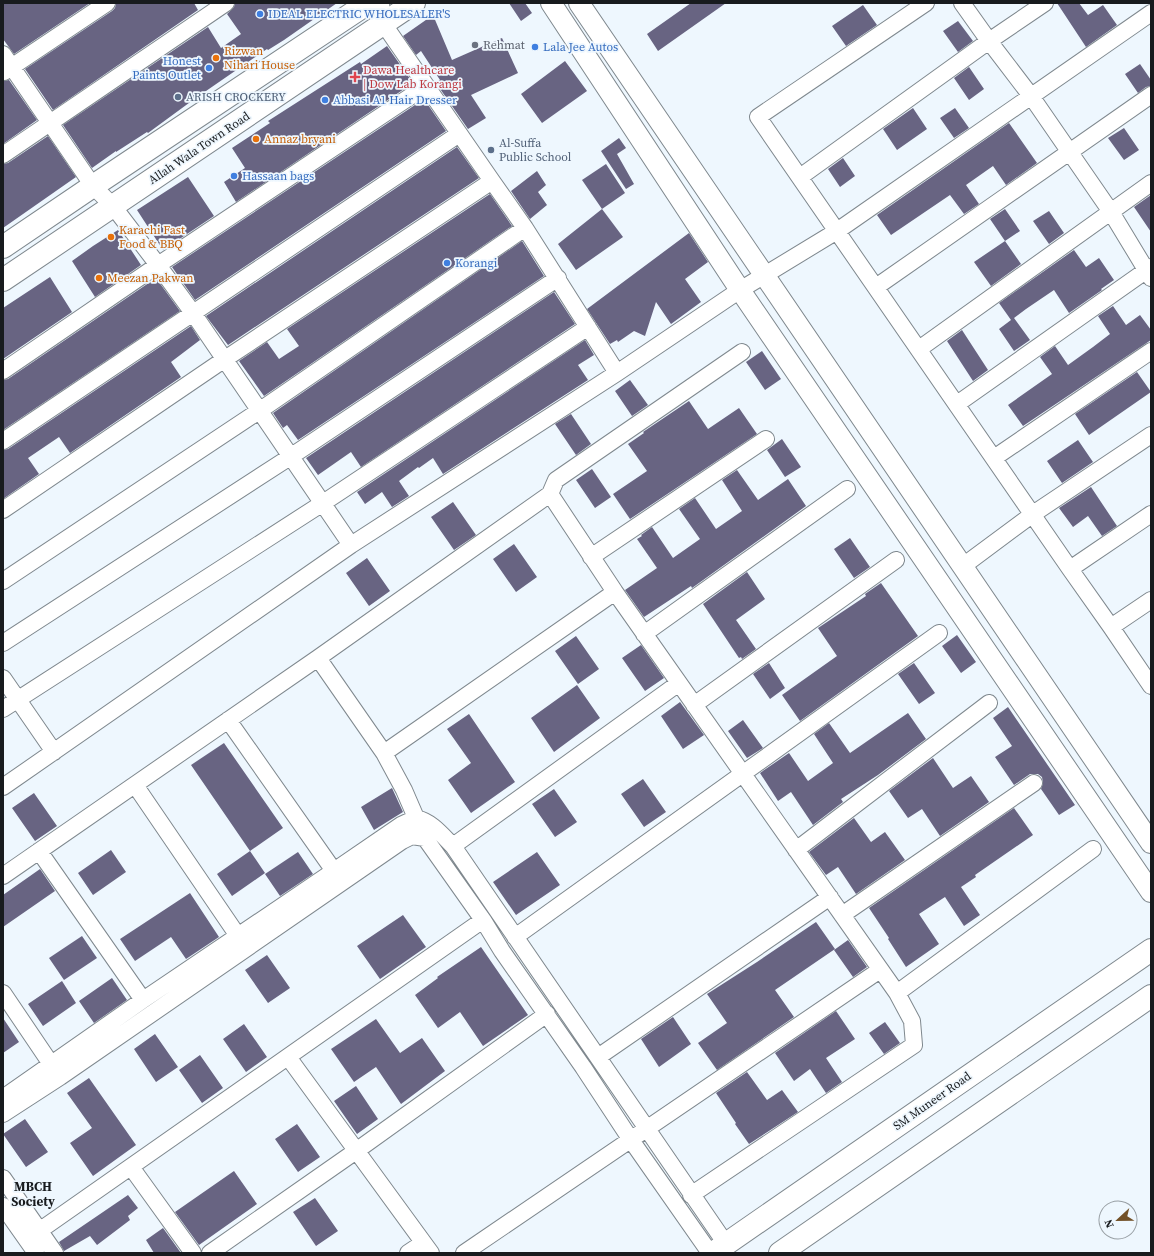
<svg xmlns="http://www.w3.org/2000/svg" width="1154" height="1256" viewBox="0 0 1154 1256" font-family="'Source Serif 4',serif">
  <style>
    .building { fill: #686482 }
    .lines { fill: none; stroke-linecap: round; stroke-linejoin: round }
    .minor-casing { stroke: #7f888e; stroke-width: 18 }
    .tertiary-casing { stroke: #7f888e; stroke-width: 22 }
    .secondary-casing { stroke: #7f888e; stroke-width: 24 }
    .primary-casing { stroke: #7f888e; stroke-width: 24 }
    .minor { stroke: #fff; stroke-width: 16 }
    .tertiary { stroke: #fff; stroke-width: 20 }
    .secondary { stroke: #fff; stroke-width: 22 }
    .primary { stroke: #fff; stroke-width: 22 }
    .shop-dot { fill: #3f7fe0; stroke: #eef7fe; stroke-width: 1.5 }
    .worship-dot { fill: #6b7280; stroke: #eef7fe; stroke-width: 1.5 }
    .food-dot { fill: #e8710a; stroke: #eef7fe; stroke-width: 1.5 }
    .health-dot { fill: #e0444e; stroke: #eef7fe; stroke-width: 1.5 }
    .service-dot { fill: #5c6f8a; stroke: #eef7fe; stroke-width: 1.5 }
    .labels { text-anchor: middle; stroke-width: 3.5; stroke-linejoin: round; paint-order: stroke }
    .shop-label { font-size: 12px; fill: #366cbe; stroke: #eef7fe; text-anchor: start }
    .worship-label { font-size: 12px; fill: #5b616d; stroke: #eef7fe; text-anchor: start }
    .food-label { font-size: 12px; fill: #c56008; stroke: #eef7fe; text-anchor: start }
    .health-label { font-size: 12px; fill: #be3a42; stroke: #eef7fe; text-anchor: start }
    .service-label { font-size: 12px; fill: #4e5e75; stroke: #eef7fe; text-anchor: start }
    .street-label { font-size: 12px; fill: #181b1e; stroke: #eef7fe }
    .neighbourhood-label { font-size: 13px; font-weight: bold; fill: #181b1e; stroke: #eef7fe }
  </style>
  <rect width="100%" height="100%" fill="#eef7fe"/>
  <path class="building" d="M3 3H90L14 54 3 39Z
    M116 3H194L198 10 53 110 25 69 112 11 115 8Z
    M235 3H337L284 40 268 50 267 49 193 100 148 133 147 132 116 152V151L92 168 63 125 208 27 221 48 241 34 227 14 234 7Z
    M509 3H525L532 13 521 21Z
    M691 3H726L658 51 647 34Z
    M1057 3H1079L1088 15 1103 5 1117 25 1086 47Z
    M863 5 877 25 846 46 832 26Z
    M433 15 452 60 502 38 518 73 471 95 486 118 468 129 436 83 440 80 421 51 416 55 403 36Z
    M958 21 973 41 958 52 943 31Z
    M387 46 413 83 236 202 224 182 245 168 232 148 270 123 268 121 360 62 361 64Z
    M565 61 587 91 542 123 521 94Z
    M1140 64 1151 80V86L1146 87 1138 93 1125 74Z
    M969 67 984 89 969 100 954 78Z
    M9 80 37 120 3 144V81Z
    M424 99 446 131 195 300 172 267Z
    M913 108 927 129 897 150 883 129Z
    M955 108 969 128 954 138 940 118Z
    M1009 123 1037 163 1006 185 993 166 966 185 979 204 964 214 950 195 891 235 877 215Z
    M1124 128 1139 150 1124 160 1108 138Z
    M48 136 76 177 3 228V164L8 163Z
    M619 138 626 148 617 154 634 184 626 189 601 151Z
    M457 147 479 178 228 345 206 316Z
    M843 158 855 176 840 187 828 169Z
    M606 164 625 193 602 209 582 180Z
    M537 171 546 185 538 192 547 205 530 219 511 191Z
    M188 177 214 216 163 250 137 210Z
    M490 194 512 226 264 396 239 361 267 342 279 359 299 346 287 329Z
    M1151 195V232L1134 207Z
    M602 209 623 237 576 270 558 244Z
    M1005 209 1020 231 1005 241 990 219Z
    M1049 211 1064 233 1049 244 1033 221Z
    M118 230 141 265 95 297 72 261 93 246Z
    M689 233 708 262 685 279 701 302 671 324 656 302 645 336 634 331 618 342 617 340 610 344 587 309Z
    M522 241 544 276 298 440 287 425 283 428 273 413Z
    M1005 241 1021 264 991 286 974 262Z
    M1074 250 1086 267 1099 258 1114 280 1101 289 1102 290 1069 313 1054 290 1026 309 1014 318 1030 340 1014 351 999 329 1011 320 999 303Z
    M50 277 72 312 3 359V308Z
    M156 278 180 311 3 430V380L8 379Z
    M554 292 575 324 361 467 351 452 318 475 306 458Z
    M1113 306 1126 325 1140 315 1151 330V340L1023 426 1008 405 1052 374 1040 357 1055 346 1068 365 1093 347 1110 334 1098 316Z
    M191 326 200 340 171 362 181 377 70 453 59 437 28 458 39 474 3 499V450L8 449Z
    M962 330 988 370 973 381 947 341Z
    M585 340 594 355 578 365 588 380 443 474 433 458 419 468 418 467 399 481 409 496 392 507 382 492 365 504 357 492Z
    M762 351 781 379 765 390 746 362Z
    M1137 372 1151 392 1089 435 1075 414Z
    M630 380 648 405 632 416 615 391Z
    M689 401 708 429 739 408 757 434 630 519 613 494 647 471 628 444 644 433 643 432Z
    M571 414 591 444 576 455 555 424Z
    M782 439 801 467 785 477 767 450Z
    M1078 440 1093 462 1062 483 1047 461Z
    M592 469 611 497 595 508 576 480Z
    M737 470 758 500 788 479 806 506 692 588 691 586 644 617 625 590 657 568 637 539 642 536 641 535 652 527 673 558 700 539 679 509 695 498 716 529 742 511 722 480Z
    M1091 487 1117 526 1102 536 1088 516 1073 527 1059 508Z
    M453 502 476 535 454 550 431 517Z
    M850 538 870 567 854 578 834 549Z
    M514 544 537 577 516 592 493 559Z
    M367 558 390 591 369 606 346 573Z
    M747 572 765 599 736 620 756 649 742 659 741 657 739 658 703 604Z
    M881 583 918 636 800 721 782 695 837 656 818 628 866 596 865 594Z
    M957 635 976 662 961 673 942 646Z
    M576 636 599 669 578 684 555 651Z
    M641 645 664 678 645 691 622 658Z
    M769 663 785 688 770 699 753 674Z
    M914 663 935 693 919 704 898 674Z
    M577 685 600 718 554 752 531 718Z
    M680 702 704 735 683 749 661 716Z
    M1008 707 1075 805 1059 815 1041 789 1043 783 1042 777 1038 774H1030L1014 785 995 757 1012 746 993 718Z
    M908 713 926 739 878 775 841 799 843 802 813 825 791 792 778 801 760 773 789 753 808 781 833 763 814 734 829 723 850 753Z
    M469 714 515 782 471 813 448 780 471 763 447 729Z
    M743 720 763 748 747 758 728 731Z
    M224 743 283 828 250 851 191 765Z
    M933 758 953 788 971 776 989 802 940 836 922 809 908 818 889 791Z
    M643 779 666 812 644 827 621 794Z
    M392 788 403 812 374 830 361 807Z
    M554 789 577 822 555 837 532 804Z
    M34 793 57 826 35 841 12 808Z
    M1014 808 1033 835 975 875 976 877 961 887 980 915 964 926 945 897 919 914 939 944 906 967 888 939 889 938 869 908Z
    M854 818 871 842 885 832 905 860 856 894 838 867 826 875 809 852Z
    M111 850 126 872 93 895 78 873Z
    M250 851 265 873 232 896 217 874Z
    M298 852 313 874 280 896 265 874Z
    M537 852 560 885 516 915 493 882Z
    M40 869 55 891 3 927V895Z
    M190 893 219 937 186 959 171 937 135 961 120 939Z
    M403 915 426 947 380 979 357 946Z
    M816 922 835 949 775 990 794 1017 717 1070 698 1043 727 1023 707 994 757 962Z
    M82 936 97 958 64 980 49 958Z
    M848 940 867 967 853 977 834 950Z
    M481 947 528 1015 483 1046 460 1012 438 1028 415 995 438 978 437 977Z
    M267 955 290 988 268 1003 245 970Z
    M112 978 127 1000 94 1023 79 1001Z
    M62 981 76 1003 43 1026 28 1004Z
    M836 1011 855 1039 826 1058 842 1082 826 1093 810 1069 794 1081 775 1053Z
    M673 1017 691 1044 659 1067 641 1039Z
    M3 1018 19 1042 3 1053Z
    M376 1019 400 1053 422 1038 445 1071 401 1104 376 1067 354 1082 331 1049Z
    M885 1022 900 1043 884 1054 869 1033Z
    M244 1024 267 1057 246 1072 223 1039Z
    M155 1034 178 1067 156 1082 134 1049Z
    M200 1055 223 1088 202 1103 179 1070Z
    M747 1072 767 1100 782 1090 798 1112 749 1144 735 1124 736 1123 716 1093Z
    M89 1078 136 1145 93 1176 70 1143 92 1128 67 1093Z
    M356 1086 378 1119 357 1134 334 1101Z
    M25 1119 48 1152 26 1167 3 1134Z
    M297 1124 320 1157 298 1172 275 1139Z
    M234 1171 257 1204 199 1245 175 1212Z
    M128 1195 138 1208 128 1216 130 1220 97 1245 90 1236 64 1251 59 1242Z
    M315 1198 338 1231 316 1246 293 1212Z
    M163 1228 181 1253H154L146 1240Z"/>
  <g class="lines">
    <defs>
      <path id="minor" d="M381 3 383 23 492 181 525 228 617 373
        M926 3 758 117 1070 569 1111 627 1151 686
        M962 3 989 41 1031 96 1111 212 1151 278
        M3 54 93 186 113 206 158 265 193 313 351 545
        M4 72 107 3
        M3 155 226 3
        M800 177 989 41 1045 3
        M876 287 1151 95
        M919 349 1151 183
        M3 371 158 265 426 86
        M957 404 1151 267
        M3 441 459 134
        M994 458 1151 351
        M550 494 615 592 897 993 912 1021 914 1045 691 1195
        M3 510 225 359 492 181
        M591 557 766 439
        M963 566 1033 514 1151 435
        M1070 569 1151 514
        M3 581 259 411 525 228
        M1111 627 1151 600
        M644 634 847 489
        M3 643 290 457 558 278
        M318 658 384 753 404 790 420 827
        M3 678 54 752
        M694 705 896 560
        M3 709 323 503 588 327
        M228 720 334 871 341 879
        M384 753 615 592
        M135 785 238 936
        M3 787 351 545 617 373 740 290 837 231 1151 13
        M453 846 679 683
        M796 850 989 703
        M39 851 143 1000
        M3 876 318 658 550 494 556 480 742 352
        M842 915 1034 783
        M515 937 939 633
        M3 993 51 1064
        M897 993 1093 849
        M288 1057 431 1253
        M598 1057 830 897
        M3 1098 143 1000 334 871 401 825 416 818C432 822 441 834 453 846L726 1244
        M3 1114 60 1077 402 841 412 836 425 838 483 920 502 951 583 1067 631 1140 710 1253
        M131 1167 193 1253
        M3 1178 55 1253
        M3 1206 36 1253
        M39 1231 483 920
        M210 1253 356 1151 547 1014
        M408 1253 423 1243
        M464 1253 880 970"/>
      <path id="tertiary" d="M551 3 740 290 1151 892
        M579 3 1151 843"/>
      <path id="secondary" d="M3 247 93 186 368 3
        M3 280 414 3"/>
      <path id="primary" d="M713 1253 1151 950
        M780 1253 1151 996"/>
    </defs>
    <use href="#minor" class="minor-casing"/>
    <use href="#tertiary" class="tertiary-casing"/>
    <use href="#secondary" class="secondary-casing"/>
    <use href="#primary" class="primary-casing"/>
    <use href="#minor" class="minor"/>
    <use href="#tertiary" class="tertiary"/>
    <use href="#secondary" class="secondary"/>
    <use href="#primary" class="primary"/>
  </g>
  <g class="shop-dot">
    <circle cx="260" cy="14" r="4"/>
    <circle cx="535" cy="47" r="4"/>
    <circle cx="209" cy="68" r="4"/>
    <circle cx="325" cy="100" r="4"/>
    <circle cx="234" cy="176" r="4"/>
    <circle cx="447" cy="263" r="4"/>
  </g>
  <circle class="worship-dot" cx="475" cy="45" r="4"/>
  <g class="food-dot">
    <circle cx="216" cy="58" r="4"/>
    <circle cx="256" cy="139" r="4"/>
    <circle cx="111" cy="237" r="4"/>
    <circle cx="99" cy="278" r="4"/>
  </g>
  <path class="health-dot" d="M353 71h4v4h4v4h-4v4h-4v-4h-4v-4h4z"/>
  <g class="service-dot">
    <circle cx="178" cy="97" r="4"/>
    <circle cx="491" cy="150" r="4"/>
  </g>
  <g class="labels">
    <g class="shop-label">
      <text x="268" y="18">IDEAL ELECTRIC WHOLESALER'S</text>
      <text x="543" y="51">Lala Jee Autos</text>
      <text x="201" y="65" text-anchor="end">Honest<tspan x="201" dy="14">Paints Outlet</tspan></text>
      <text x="333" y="104">Abbasi A1 Hair Dresser</text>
      <text x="242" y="180">Hassaan bags</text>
      <text x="455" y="267">Korangi</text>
    </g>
    <g class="worship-label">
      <text x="483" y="49">Rehmat</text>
    </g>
    <g class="food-label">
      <text x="224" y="55">Rizwan<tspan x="224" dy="14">Nihari House</tspan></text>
      <text x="264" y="143">Annaz bryani</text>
      <text x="119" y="234">Karachi Fast<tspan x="119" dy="14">Food &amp; BBQ</tspan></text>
      <text x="107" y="282">Meezan Pakwan</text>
    </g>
    <g class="health-label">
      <text x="363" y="74">Dawa Healthcare<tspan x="363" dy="14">| Dow Lab Korangi</tspan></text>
    </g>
    <g class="service-label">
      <text x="186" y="101">ARISH CROCKERY</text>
      <text x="499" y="147">Al-Suffa<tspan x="499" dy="14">Public School</tspan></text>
    </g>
    <g class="street-label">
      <text transform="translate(199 148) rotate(-34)" y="4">Allah Wala Town Road</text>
      <text transform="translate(932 1101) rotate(-35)" y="4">SM Muneer Road</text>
    </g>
    <g class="neighbourhood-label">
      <text x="33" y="1191">MBCH<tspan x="33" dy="15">Society</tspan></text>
    </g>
  </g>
  <rect width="1154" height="1256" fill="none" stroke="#181b1e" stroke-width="8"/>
  <g transform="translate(1118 1220) rotate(248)"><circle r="19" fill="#eef7fe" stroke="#989fa4"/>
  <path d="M0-3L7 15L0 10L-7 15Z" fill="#725128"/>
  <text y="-6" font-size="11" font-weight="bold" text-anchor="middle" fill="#181b1e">N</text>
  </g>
</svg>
